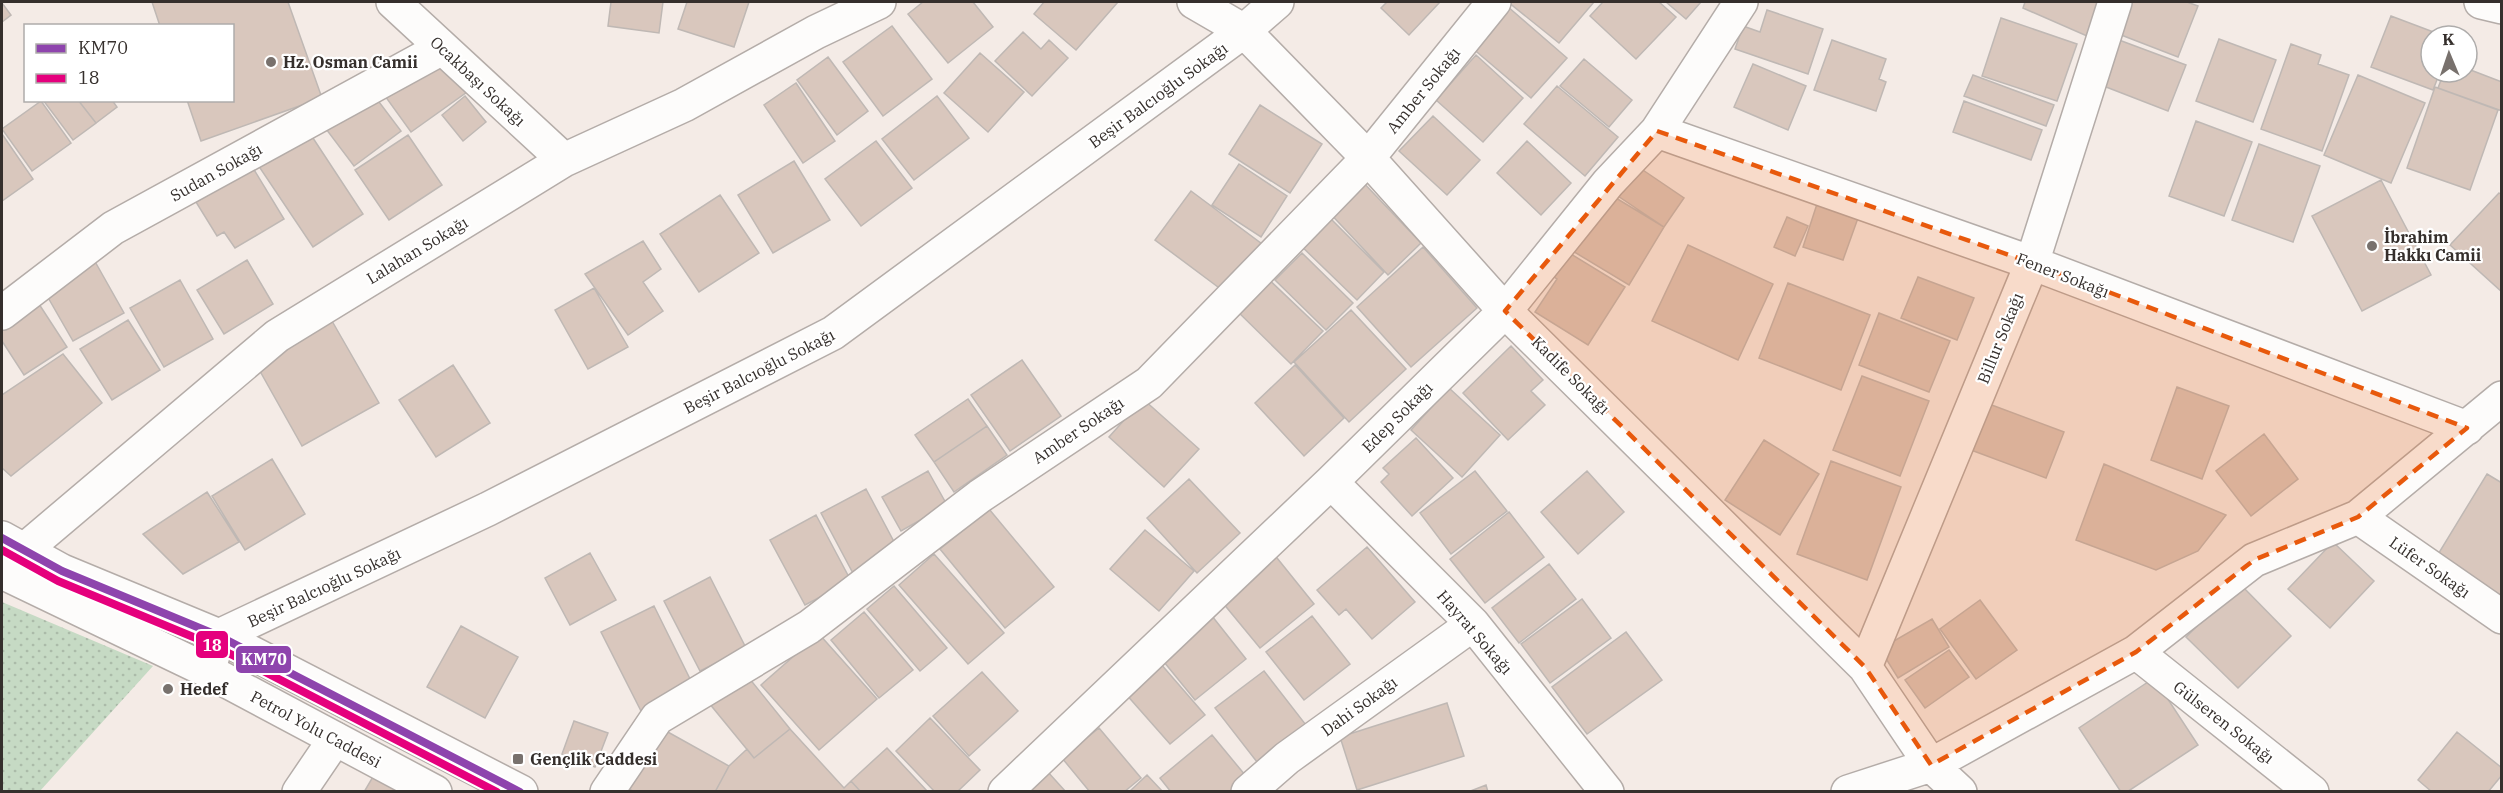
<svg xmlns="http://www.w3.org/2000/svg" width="2503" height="793" viewBox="0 0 2503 793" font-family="'IBM Plex Serif',serif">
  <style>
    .grass { fill: url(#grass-dots) }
    .building { fill: #d9c7bd; stroke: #bfb8b4; stroke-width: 1.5 }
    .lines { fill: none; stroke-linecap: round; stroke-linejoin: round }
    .minor-casing { stroke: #b4aca8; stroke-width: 36 }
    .secondary-casing { stroke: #b4aca8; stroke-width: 36 }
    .minor { stroke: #fdfcfb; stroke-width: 33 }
    .secondary { stroke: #fdfcfb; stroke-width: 33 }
    .bus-1-casing { stroke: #fff; stroke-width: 12 }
    .bus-2-casing { stroke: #fff; stroke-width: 12 }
    .bus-1 { stroke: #8e44ad; stroke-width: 8 }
    .bus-2 { stroke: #e5007d; stroke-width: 8 }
    .marked { fill: #e8590c; fill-opacity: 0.2; stroke: #e8590c; stroke-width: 4.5; stroke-dasharray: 12 8; stroke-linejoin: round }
    .poi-dot { fill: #78716d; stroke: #fff; stroke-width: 2 }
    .labels { text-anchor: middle; stroke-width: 4.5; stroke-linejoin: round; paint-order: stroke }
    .poi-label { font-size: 16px; font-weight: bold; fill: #352f2c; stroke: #fff; text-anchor: start }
    .street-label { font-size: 16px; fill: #352f2c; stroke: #fff }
    .line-badge { stroke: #fff; stroke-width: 2 }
    .badge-label { font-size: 16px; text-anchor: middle; font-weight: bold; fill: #fff }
  </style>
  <defs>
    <pattern id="grass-dots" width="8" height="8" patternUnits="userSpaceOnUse" patternTransform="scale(1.5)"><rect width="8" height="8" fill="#c6dac4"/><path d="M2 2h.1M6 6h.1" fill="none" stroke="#abbba9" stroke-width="1.8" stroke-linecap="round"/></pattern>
  </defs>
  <rect width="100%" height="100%" fill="#f4ebe6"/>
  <path class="grass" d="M2 602 153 666 40 791H2Z"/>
  <path class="building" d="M152 2H288L322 98 201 141 187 100H232V26H160Z
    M611 2H663L659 33 608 26Z
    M687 2H749L734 47 678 29Z
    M923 2H973L993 27 948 63 908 14Z
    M1044 2H1118L1076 50 1034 14Z
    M1387 2H1440L1409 35 1381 8Z
    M1508 2H1594L1559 43Z
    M1603 2H1659L1676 17 1636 59 1590 16Z
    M1666 2H1701L1686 19Z
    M2025 2H2102L2087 36 2023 8Z
    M2128 2H2187L2198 6 2178 57 2116 33Z
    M2 3 11 15 2 22Z
    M1507 6 1567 58 1531 98 1471 47Z
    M1767 10 1823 29 1808 74 1735 49 1743 26 1760 32Z
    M2391 16 2444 36H2431V72H2440L2433 90 2371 67Z
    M2001 18 2077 44 2057 101 1982 76Z
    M892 26 932 79 883 116 843 62Z
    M1023 32 1041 49 1049 40 1068 58 1032 96 995 61Z
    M2219 39 2276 60 2253 122 2196 101Z
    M1832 40 1886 59 1879 79 1886 82 1876 111 1814 90Z
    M2119 40 2186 65 2168 111 2101 85Z
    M2291 44 2321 55 2318 64 2349 75 2322 151 2261 129Z
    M980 53 1024 92 988 132 944 93Z
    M1476 55 1523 98 1483 142 1436 100Z
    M441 56 467 92 411 132 385 96Z
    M828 57 868 111 837 135 797 80Z
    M1584 59 1632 100 1609 127 1560 86Z
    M1753 64 1806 86 1788 130 1734 107Z
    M2468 69 2502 82V111L2438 88 2444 72H2457L2465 75Z
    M1973 75 2054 105 2046 126 1964 96Z
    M2358 75 2425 103 2391 183 2324 155Z
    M796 83 835 141 803 163 764 105Z
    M1557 86 1618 137 1585 176 1524 124Z
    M2435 87 2498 110 2470 190 2407 168Z
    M370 90 401 131 354 166 323 125Z
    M465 96 486 122 463 141 442 115Z
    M937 96 969 138 914 180 882 139Z
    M43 100H78L96 123 73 140Z
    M78 100H112L117 107 96 123Z
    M41 101 71 143 32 171 2 129Z
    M1964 101 2042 130 2031 160 1953 132Z
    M1260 105 1322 144 1290 193 1229 154Z
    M1433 116 1480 160 1447 195 1399 151Z
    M2196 121 2252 142 2224 216 2169 196Z
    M309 132 363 214 313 247 258 165Z
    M2 134 33 179 2 201Z
    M408 135 442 185 389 220 355 170Z
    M876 141 912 188 861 226 825 179Z
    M1527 141 1571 183 1541 215 1497 173Z
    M2259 144 2320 166 2293 242 2232 220Z
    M794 161 830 220 773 253 738 195Z
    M1239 164 1287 196 1261 237 1212 205Z
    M1634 164 1684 198 1664 227 1615 194Z
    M253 168 284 219 235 248 224 232 217 236 196 202Z
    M1358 177 1421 243 1388 275 1325 208Z
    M2381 180 2431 275 2362 311 2312 216Z
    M1191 191 1262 244 1226 293 1155 240Z
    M1606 192 1664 227 1629 285 1571 250Z
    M2499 193 2502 195V292L2450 245Z
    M720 195 759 253 699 292 660 234Z
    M1817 204 1858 218 1843 260 1803 247Z
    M1323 211 1384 272 1357 300 1295 240Z
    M1787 217 1808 226 1795 256 1774 247Z
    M643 241 661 269 643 282 663 311 628 335 585 274Z
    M1688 245 1773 284 1738 360 1652 321Z
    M1423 247 1477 308 1411 367 1357 307Z
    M1566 251 1625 287 1588 345 1535 312 1557 279 1551 275Z
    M1302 253 1353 303 1326 330 1275 280Z
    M93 258 124 313 73 341 42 287Z
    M247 260 273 304 224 334 197 290Z
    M1263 274 1323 331 1291 364 1232 306Z
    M1918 277 1974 298 1957 340 1901 318Z
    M180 280 213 339 164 367 130 308Z
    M1788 283 1870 315 1841 390 1759 358Z
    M594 288 628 347 588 369 555 310Z
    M37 301 67 347 24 375 2 341V324Z
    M1351 310 1406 369 1349 422 1294 362Z
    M1879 313 1950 341 1929 392 1859 365Z
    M128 320 160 370 112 400 80 349Z
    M332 321 379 403 302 446 256 364Z
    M1511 346 1543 380 1531 391 1545 405 1508 440 1463 393Z
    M63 354 102 403 11 476 2 468V395Z
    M1022 360 1061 416 1010 451 971 395Z
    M453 365 490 423 436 457 399 400Z
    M1295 365 1344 418 1304 456 1255 403Z
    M1862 376 1929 401 1900 476 1833 450Z
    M2177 387 2229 406 2202 479 2151 460Z
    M1449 388 1500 435 1462 477 1411 430Z
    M968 399 987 426 934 462 915 435Z
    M1143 399 1199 449 1164 487 1109 437Z
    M1989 404 2064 432 2046 478 1971 450Z
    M987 426 1007 455 954 492 934 462Z
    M2264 434 2298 479 2251 516 2216 471Z
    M1416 438 1453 478 1412 516 1381 482 1389 474 1383 468Z
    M1764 440 1819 474 1780 535 1725 500Z
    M272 459 305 514 245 550 212 496Z
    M1831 461 1901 487 1867 580 1797 554Z
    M2104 464 2226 515 2198 551 2156 570 2076 540Z
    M928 471 947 505 901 531 882 497Z
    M1475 471 1507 511 1451 554 1420 513Z
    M1587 471 1624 512 1578 554 1541 512Z
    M2487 474 2502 483V596L2437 556Z
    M1189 479 1240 533 1197 573 1147 518Z
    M866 489 900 553 855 577 821 513Z
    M207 492 239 542 183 574 143 534Z
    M989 509 1054 587 1005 628 940 549Z
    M1509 512 1544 557 1485 603 1450 559Z
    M816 515 851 581 805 605 770 540Z
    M1145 530 1194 571 1159 611 1110 569Z
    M2333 542 2374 581 2330 628 2288 589Z
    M1367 547 1415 602 1372 639 1346 609 1339 615 1317 590Z
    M590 553 616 600 570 625 545 578Z
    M1273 553 1314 604 1260 648 1218 597Z
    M934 554 1004 633 968 664 899 585Z
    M1549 564 1576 599 1519 643 1492 608Z
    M710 577 746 648 700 671 664 601Z
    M2240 584 2291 636 2238 688 2186 637Z
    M894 586 947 648 920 671 867 609Z
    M1582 599 1611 638 1550 683 1521 644Z
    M1980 600 2017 650 1976 679 1940 629Z
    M654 606 693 685 641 711 601 632Z
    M864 612 913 670 879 698 831 640Z
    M1212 616 1246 659 1195 700 1160 657Z
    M1312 616 1350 664 1304 700 1266 652Z
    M1932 619 1949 647 1898 678 1880 649Z
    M461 626 518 657 485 718 427 687Z
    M1626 632 1662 680 1587 734 1552 687Z
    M819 634 877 699 819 750 761 685Z
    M1949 650 1969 677 1925 708 1905 680Z
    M1160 663 1205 715 1170 744 1125 693Z
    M1264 671 1306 725 1257 762 1215 708Z
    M982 672 1018 711 969 756 933 716Z
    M745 673 790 729 754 758 709 703Z
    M2154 678 2198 745 2127 792H2121L2079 728Z
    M1447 703 1464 756 1357 790 1340 737Z
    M930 718 980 770 957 792H935L896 751Z
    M574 721 608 733 595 767 562 754Z
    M657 726 729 766 715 792H634L623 785Z
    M1099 728 1141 778 1124 792H1090L1062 758Z
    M790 729 844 788 851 781 861 792H715L729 766 747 749 754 758Z
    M2457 732 2502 768V775L2488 792H2432L2418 780Z
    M1212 735 1250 781 1236 792H1171L1160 778Z
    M887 748 928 792H861L851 781Z
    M1047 771 1066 792H1024Z
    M374 775 403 792H364Z
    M1147 775 1163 792H1129Z
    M1486 785 1488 792H1468Z"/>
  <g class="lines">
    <defs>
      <path id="minor" d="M393 2 564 160
        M1194 2 1244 31 1368 158 1505 311 1865 667 1931 765 1960 792
        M2481 2 2502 7
        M1657 131 2032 263 2467 428
        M2 313 113 228 442 48
        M1331 482 1473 624 1607 792
        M2358 517 2502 617
        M3 568 277 336 564 160 684 105 816 32 879 2
        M2136 652 2312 792
        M1865 667 2032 263 2115 2
        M208 671 219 636 488 509 833 333 1244 31 1277 2
        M299 792 335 739
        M607 792 657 718 809 627 980 496 1149 383 1368 158 1494 2
        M1005 792 1331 482 1505 311 1608 183 1657 131 1741 2
        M1248 792 1287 758 1473 624
        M1848 792 1931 765 2136 652 2254 560 2358 517 2502 398"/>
      <path id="secondary" d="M2 538 62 571 219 636 521 792
        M2 572 208 671 435 792"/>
    </defs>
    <use href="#minor" class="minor-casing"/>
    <use href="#secondary" class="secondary-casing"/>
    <use href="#minor" class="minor"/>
    <use href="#secondary" class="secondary"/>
    <defs>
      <path id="bus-1" d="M2 538 62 571 219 636 520 792"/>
      <path id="bus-2" d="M2 550 58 581 215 646 497 792"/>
    </defs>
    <use href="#bus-1" class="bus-1-casing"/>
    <use href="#bus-2" class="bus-2-casing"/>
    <use href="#bus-1" class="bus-1"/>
    <use href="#bus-2" class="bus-2"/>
  </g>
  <path class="marked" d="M1657 131 2032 263 2467 428 2358 517 2254 560 2136 652 1931 765 1865 667 1505 311Z"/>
  <g class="poi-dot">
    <circle cx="271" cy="62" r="6"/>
    <circle cx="2372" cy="246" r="6"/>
    <circle cx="168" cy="689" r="6"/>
    <rect x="512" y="753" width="12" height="12" rx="3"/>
  </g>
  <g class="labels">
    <g class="poi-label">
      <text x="283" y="68">Hz. Osman Camii</text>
      <text x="2384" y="243">İbrahim<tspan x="2384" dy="18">Hakkı Camii</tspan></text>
      <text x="180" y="695">Hedef</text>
      <text x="530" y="765">Gençlik Caddesi</text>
    </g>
    <g class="street-label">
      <text transform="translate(478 81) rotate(43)" y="6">Ocakbaşı Sokağı</text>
      <text transform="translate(1423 90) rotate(-51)" y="6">Amber Sokağı</text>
      <text transform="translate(1158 95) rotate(-36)" y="6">Beşir Balcıoğlu Sokağı</text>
      <text transform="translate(216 172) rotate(-29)" y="6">Sudan Sokağı</text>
      <text transform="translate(417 250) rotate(-31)" y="6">Lalahan Sokağı</text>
      <text transform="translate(2063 275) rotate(21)" y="6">Fener Sokağı</text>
      <text transform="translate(2000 338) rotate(-68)" y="6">Billur Sokağı</text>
      <text transform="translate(759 371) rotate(-27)" y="6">Beşir Balcıoğlu Sokağı</text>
      <text transform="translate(1571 375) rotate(45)" y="6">Kadife Sokağı</text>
      <text transform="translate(1397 417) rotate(-45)" y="6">Edep Sokağı</text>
      <text transform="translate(1078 430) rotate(-34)" y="6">Amber Sokağı</text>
      <text transform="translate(2430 567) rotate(35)" y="6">Lüfer Sokağı</text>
      <text transform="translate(324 587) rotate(-25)" y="6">Beşir Balcıoğlu Sokağı</text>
      <text transform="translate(1475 632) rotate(49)" y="6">Hayrat Sokağı</text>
      <text transform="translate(1359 706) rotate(-36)" y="6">Dahi Sokağı</text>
      <text transform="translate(2224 722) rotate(38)" y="6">Gülseren Sokağı</text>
      <text transform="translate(316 729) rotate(28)" y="6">Petrol Yolu Caddesi</text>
    </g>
  </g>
  <g class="line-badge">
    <rect x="195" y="630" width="34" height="29" rx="6" fill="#e5007d"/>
    <rect x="235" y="645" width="57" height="29" rx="6" fill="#8e44ad"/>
  </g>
  <g class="badge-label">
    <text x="212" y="651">18</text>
    <text x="264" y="665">KM70</text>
  </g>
  <rect width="2503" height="793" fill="none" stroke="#352f2c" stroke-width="6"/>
  <rect x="24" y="24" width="210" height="78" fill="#ffffff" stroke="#aeacab" stroke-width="1.5"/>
  <rect x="36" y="44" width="30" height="9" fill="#8e44ad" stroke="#aeacab" stroke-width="1.5"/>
  <text x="78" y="54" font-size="18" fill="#352f2c">KM70</text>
  <rect x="36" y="74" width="30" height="9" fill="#e5007d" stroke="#aeacab" stroke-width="1.5"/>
  <text x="78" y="84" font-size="18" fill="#352f2c">18</text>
  <g transform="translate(2449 54) rotate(358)"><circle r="28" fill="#ffffff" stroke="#aeacab" stroke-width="1.5"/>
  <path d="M0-4.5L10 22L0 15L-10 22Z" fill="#78716d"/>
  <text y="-9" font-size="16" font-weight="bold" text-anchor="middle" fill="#352f2c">K</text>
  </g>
</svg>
